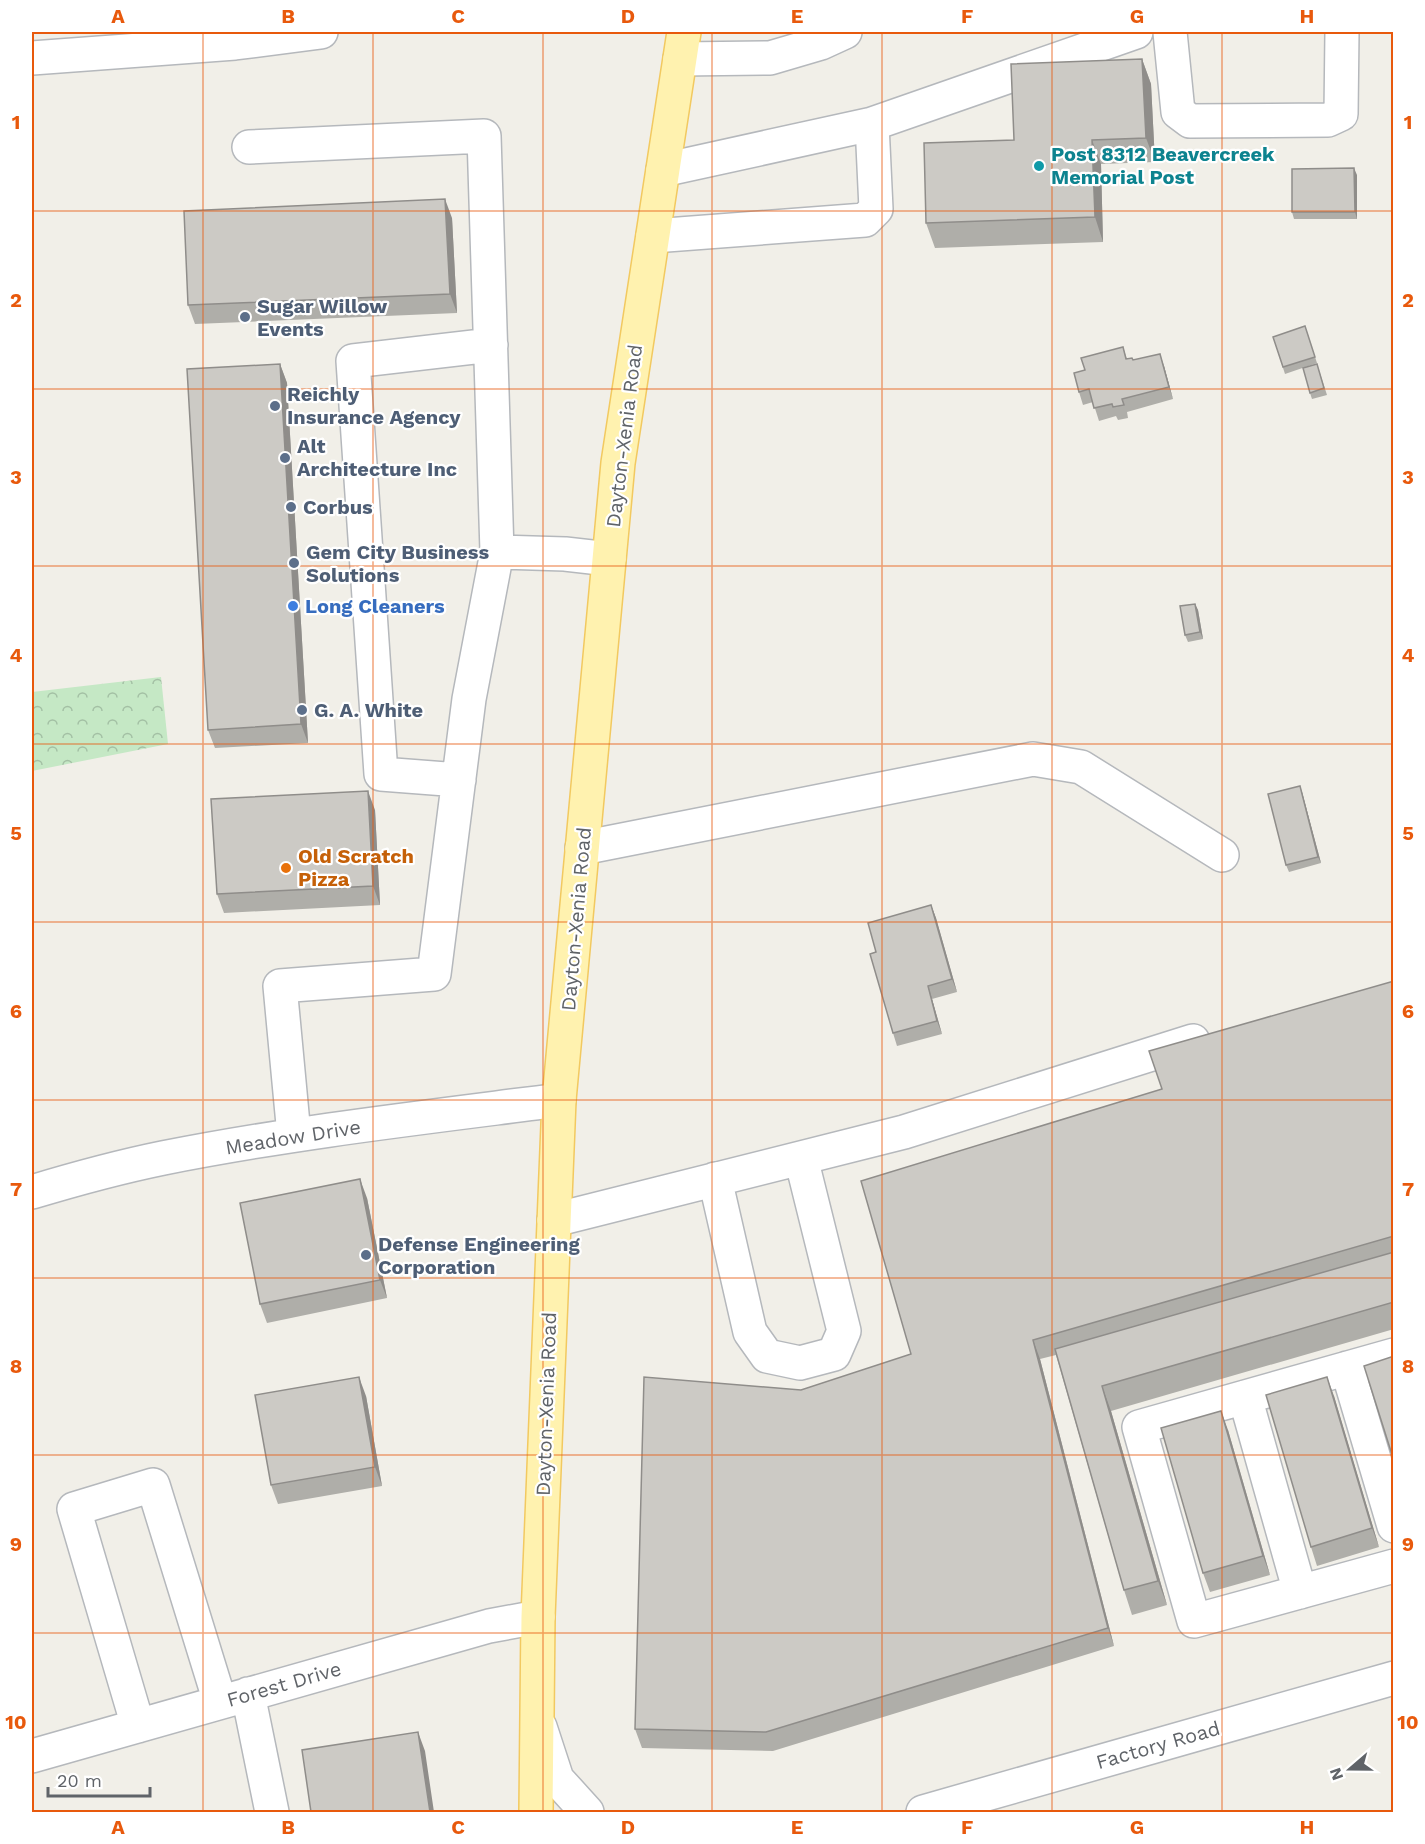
<svg xmlns="http://www.w3.org/2000/svg" width="1425" height="1844" viewBox="0 0 1425 1844" font-family="'Work Sans',sans-serif">
  <style>
    .forest { fill: url(#forest-crowns) }
    .lines { fill: none; stroke-linecap: round; stroke-linejoin: round }
    .minor-casing { stroke: #b5b8bc; stroke-width: 36 }
    .major-casing { stroke: #f2c960; stroke-width: 36 }
    .minor { stroke: #fff; stroke-width: 33 }
    .major { stroke: #fff2af; stroke-width: 33 }
    .wall { fill: #afaea9 }
    .shaded-wall { fill: #8f8d8a }
    .building { fill: #cccac5; stroke: #8f8d8a; stroke-width: 1.5 }
    .grid { fill: none; stroke: #e8590c; stroke-width: 1.5; stroke-opacity: 0.55 }
    .culture-dot { fill: #0f9aa8; stroke: #fff; stroke-width: 2 }
    .service-dot { fill: #5c6f8a; stroke: #fff; stroke-width: 2 }
    .shop-dot { fill: #3f7fe0; stroke: #fff; stroke-width: 2 }
    .food-dot { fill: #e8710a; stroke: #fff; stroke-width: 2 }
    .labels { text-anchor: middle; stroke-width: 4.5; stroke-linejoin: round; paint-order: stroke }
    .culture-label { font-size: 20px; font-weight: bold; fill: #0d838f; stroke: #fff; text-anchor: start }
    .service-label { font-size: 20px; font-weight: bold; fill: #4e5e75; stroke: #fff; text-anchor: start }
    .street-label { font-size: 20px; fill: #5f6368; stroke: #fff }
    .shop-label { font-size: 20px; font-weight: bold; fill: #366cbe; stroke: #fff; text-anchor: start }
    .food-label { font-size: 20px; font-weight: bold; fill: #c56008; stroke: #fff; text-anchor: start }
    .neatline { fill: none; stroke: #e8590c; stroke-width: 2 }
    .grid-label { font-size: 20px; text-anchor: middle; font-weight: bold; fill: #e8590c }
  </style>
  <defs>
    <pattern id="forest-crowns" width="20" height="18" patternUnits="userSpaceOnUse" patternTransform="scale(1.5)"><rect width="20" height="18" fill="#c5e8c5"/><path d="M2 6a3 3 0 1 1 6 0M12 15a3 3 0 1 1 6 0" fill="none" stroke="#a3c0a4"/></pattern>
  </defs>
  <rect width="100%" height="100%" fill="#f1efe8"/>
  <path class="forest" d="M161 677 168 744 32 771V692Z"/>
  <g class="lines">
    <defs>
      <path id="minor" d="M1170 32 1178 112 1190 121 1328 120 1341 114 1342 32
        M32 58 235 43 321 32
        M680 59 770 58 821 43 845 32
        M872 124 1136 32
        M249 147 484 136 497 552
        M653 236 865 220 876 209 872 124 663 170
        M459 780 381 774 353 361 491 345
        M582 848 1033 759 1081 767 1222 855
        M294 1135 280 986 434 974 469 699 497 552 565 554 609 559
        M715 1179 750 1332 767 1356 800 1363 834 1354 844 1331 801 1158
        M32 1192C75 1179 119 1167 163 1158 294 1132 427 1117 559 1100
        M554 1220 904 1132 1193 1041
        M1394 1355 1139 1427 1194 1621 1394 1566
        M1347 1368 1394 1526
        M1245 1397 1300 1592
        M248 1694 272 1812
        M138 1726 74 1509 153 1485 220 1702
        M540 1727 557 1779 587 1812
        M32 1756 489 1626 538 1617
        M923 1812 1394 1678"/>
      <path id="major" d="M536 1812 538 1617 559 1100 618 463 684 32"/>
    </defs>
    <use href="#minor" class="minor-casing"/>
    <use href="#major" class="major-casing"/>
    <use href="#minor" class="minor"/>
    <use href="#major" class="major"/>
  </g>
  <path class="wall" d="M1142 59 1151 84 1155 162 1101 164 1103 242 935 248 926 223Z
    M1357 175V219H1294L1292 212Z
    M452 218 457 313 195 324 188 305Z
    M1305 326 1317 363 1285 374 1273 337Z
    M1123 347 1127 359 1164 366 1173 399 1127 412 1128 418 1118 420 1116 416 1099 421 1093 402 1083 405 1079 392 1085 370Z
    M280 364 287 383 308 743 215 748 208 730Z
    M1317 364 1327 395 1312 399 1310 393Z
    M1195 604 1198 610 1203 639 1188 642 1185 635Z
    M1302 792 1321 863 1289 872 1286 865Z
    M375 810 380 905 224 913 217 894Z
    M931 905 936 918 957 992 932 999 942 1034 897 1046 893 1033 876 952Z
    M1394 981V1329L1111 1411 1167 1605 1132 1615 1124 1590 1056 1355 1040 1359 1114 1646 773 1751 642 1748 635 1729 801 1390 911 1354 1162 1089Z
    M367 1198 387 1298 267 1323 260 1304Z
    M366 1396 382 1486 278 1504 271 1485Z
    M1334 1396 1379 1547 1317 1566 1311 1547Z
    M1228 1430 1270 1575 1210 1592 1203 1573Z"/>
  <path class="shaded-wall" d="M1142 59 1151 84 1155 162 1146 138Z
    M1092 140 1101 164 1103 242 1095 217Z
    M1354 168 1357 175V219L1355 212Z
    M445 199 452 218 457 313 450 294Z
    M1160 354 1164 366 1173 399 1169 387Z
    M280 364 287 383 308 743 301 724Z
    M1195 604 1198 610 1203 639 1200 632Z
    M1300 786 1302 792 1321 863 1318 857Z
    M368 791 375 810 380 905 373 886Z
    M931 905 936 918 957 992 952 979Z
    M928 986 932 999 942 1034 937 1021Z
    M360 1179 367 1198 387 1298 380 1280Z
    M1033 1340 1040 1359 1114 1646 1108 1628Z
    M359 1377 366 1396 382 1486 375 1467Z
    M1327 1377 1334 1396 1379 1547 1372 1528Z
    M1102 1386 1111 1411 1167 1605 1158 1581Z
    M1221 1411 1228 1430 1270 1575 1263 1556Z
    M418 1732 425 1751 434 1812H430Z"/>
  <path class="building" d="M1142 59 1146 138 1092 140 1095 217 926 223 924 143 1014 140 1011 64Z
    M1354 168 1355 212H1292V169Z
    M445 199 450 294 188 305 184 211Z
    M1305 326 1315 357 1283 367 1273 337Z
    M1123 347 1126 359 1132 358 1133 360 1160 354 1169 387 1122 399 1124 405 1113 407 1112 404 1094 408 1089 389 1079 392 1074 373 1085 370 1081 358Z
    M280 364 301 724 208 730 187 369Z
    M1317 364 1324 388 1310 393 1303 368Z
    M1195 604 1200 632 1185 635 1180 606Z
    M1300 786 1318 857 1286 865 1268 794Z
    M368 791 373 886 217 894 211 799Z
    M931 905 952 979 928 986 937 1021 893 1033 870 954 876 952 868 923Z
    M1394 981V1236L1033 1340 1108 1628 766 1732 635 1729 644 1377 801 1390 911 1354 861 1181 1162 1089 1149 1051Z
    M360 1179 380 1280 260 1304 240 1203Z
    M1394 1252V1302L1102 1386 1158 1581 1124 1590 1055 1349Z
    M1394 1356V1461L1364 1366Z
    M359 1377 375 1467 271 1485 255 1395Z
    M1327 1377 1372 1528 1311 1547 1266 1395Z
    M1221 1411 1263 1556 1203 1573 1161 1428Z
    M418 1732 430 1812H311L302 1750Z"/>
  <path class="grid" d="M203 32V1812M373 32V1812M543 32V1812M712 32V1812M882 32V1812M1052 32V1812M1222 32V1812M32 211H1394M32 389H1394M32 566H1394M32 744H1394M32 922H1394M32 1100H1394M32 1278H1394M32 1455H1394M32 1633H1394"/>
  <circle class="culture-dot" cx="1039" cy="166" r="6"/>
  <g class="service-dot">
    <circle cx="245" cy="317" r="6"/>
    <circle cx="275" cy="406" r="6"/>
    <circle cx="285" cy="458" r="6"/>
    <circle cx="291" cy="507" r="6"/>
    <circle cx="294" cy="563" r="6"/>
    <circle cx="302" cy="710" r="6"/>
    <circle cx="366" cy="1255" r="6"/>
  </g>
  <circle class="shop-dot" cx="293" cy="606" r="6"/>
  <circle class="food-dot" cx="286" cy="868" r="6"/>
  <g class="labels">
    <g class="culture-label">
      <text x="1051" y="161">Post 8312 Beavercreek<tspan x="1051" dy="23">Memorial Post</tspan></text>
    </g>
    <g class="service-label">
      <text x="257" y="313">Sugar Willow<tspan x="257" dy="23">Events</tspan></text>
      <text x="287" y="401">Reichly<tspan x="287" dy="23">Insurance Agency</tspan></text>
      <text x="297" y="453">Alt<tspan x="297" dy="23">Architecture Inc</tspan></text>
      <text x="303" y="514">Corbus</text>
      <text x="306" y="559">Gem City Business<tspan x="306" dy="23">Solutions</tspan></text>
      <text x="314" y="717">G. A. White</text>
      <text x="378" y="1251">Defense Engineering<tspan x="378" dy="23">Corporation</tspan></text>
    </g>
    <g class="street-label">
      <text transform="translate(624 436) rotate(-83)" y="7">Dayton-Xenia Road</text>
      <text transform="translate(576 919) rotate(-85)" y="7">Dayton-Xenia Road</text>
      <text transform="translate(293 1137) rotate(-9)" y="7">Meadow Drive</text>
      <text transform="translate(546 1404) rotate(-88)" y="7">Dayton-Xenia Road</text>
      <text transform="translate(284 1684) rotate(-16)" y="7">Forest Drive</text>
      <text transform="translate(1158 1745) rotate(-16)" y="7">Factory Road</text>
    </g>
    <g class="shop-label">
      <text x="305" y="613">Long Cleaners</text>
    </g>
    <g class="food-label">
      <text x="298" y="863">Old Scratch<tspan x="298" dy="23">Pizza</tspan></text>
    </g>
  </g>
  <rect width="1425" height="1844" fill="none" stroke="#ffffff" stroke-width="66"/>
  <g transform="translate(1350 1769) rotate(250)" stroke="#ffffff" stroke-width="4.5" paint-order="stroke">
  <path d="M0-4.5L10 22L0 15L-10 22Z" fill="#5f6368"/>
  <text y="-9" font-size="16" font-weight="bold" text-anchor="middle" fill="#5f6368">N</text>
  </g>
  <path d="M48 1787v9h102v-9" fill="none" stroke="#5f6368" stroke-width="3"/>
  <text x="57" y="1787" font-size="18" fill="#5f6368" stroke="#ffffff" stroke-width="4.5" paint-order="stroke">20 m</text>
  <rect x="33" y="33" width="1359" height="1778" class="neatline"/>
  <g class="grid-label">
    <text x="118" y="23">A</text>
    <text x="288" y="23">B</text>
    <text x="458" y="23">C</text>
    <text x="628" y="23">D</text>
    <text x="797" y="23">E</text>
    <text x="967" y="23">F</text>
    <text x="1137" y="23">G</text>
    <text x="1307" y="23">H</text>
    <text x="16" y="129">1</text>
    <text x="1408" y="129">1</text>
    <text x="16" y="307">2</text>
    <text x="1408" y="307">2</text>
    <text x="16" y="484">3</text>
    <text x="1408" y="484">3</text>
    <text x="16" y="662">4</text>
    <text x="1408" y="662">4</text>
    <text x="16" y="840">5</text>
    <text x="1408" y="840">5</text>
    <text x="16" y="1018">6</text>
    <text x="1408" y="1018">6</text>
    <text x="16" y="1196">7</text>
    <text x="1408" y="1196">7</text>
    <text x="16" y="1373">8</text>
    <text x="1408" y="1373">8</text>
    <text x="16" y="1551">9</text>
    <text x="1408" y="1551">9</text>
    <text x="16" y="1729">10</text>
    <text x="1408" y="1729">10</text>
    <text x="118" y="1834">A</text>
    <text x="288" y="1834">B</text>
    <text x="458" y="1834">C</text>
    <text x="628" y="1834">D</text>
    <text x="797" y="1834">E</text>
    <text x="967" y="1834">F</text>
    <text x="1137" y="1834">G</text>
    <text x="1307" y="1834">H</text>
  </g>
</svg>
